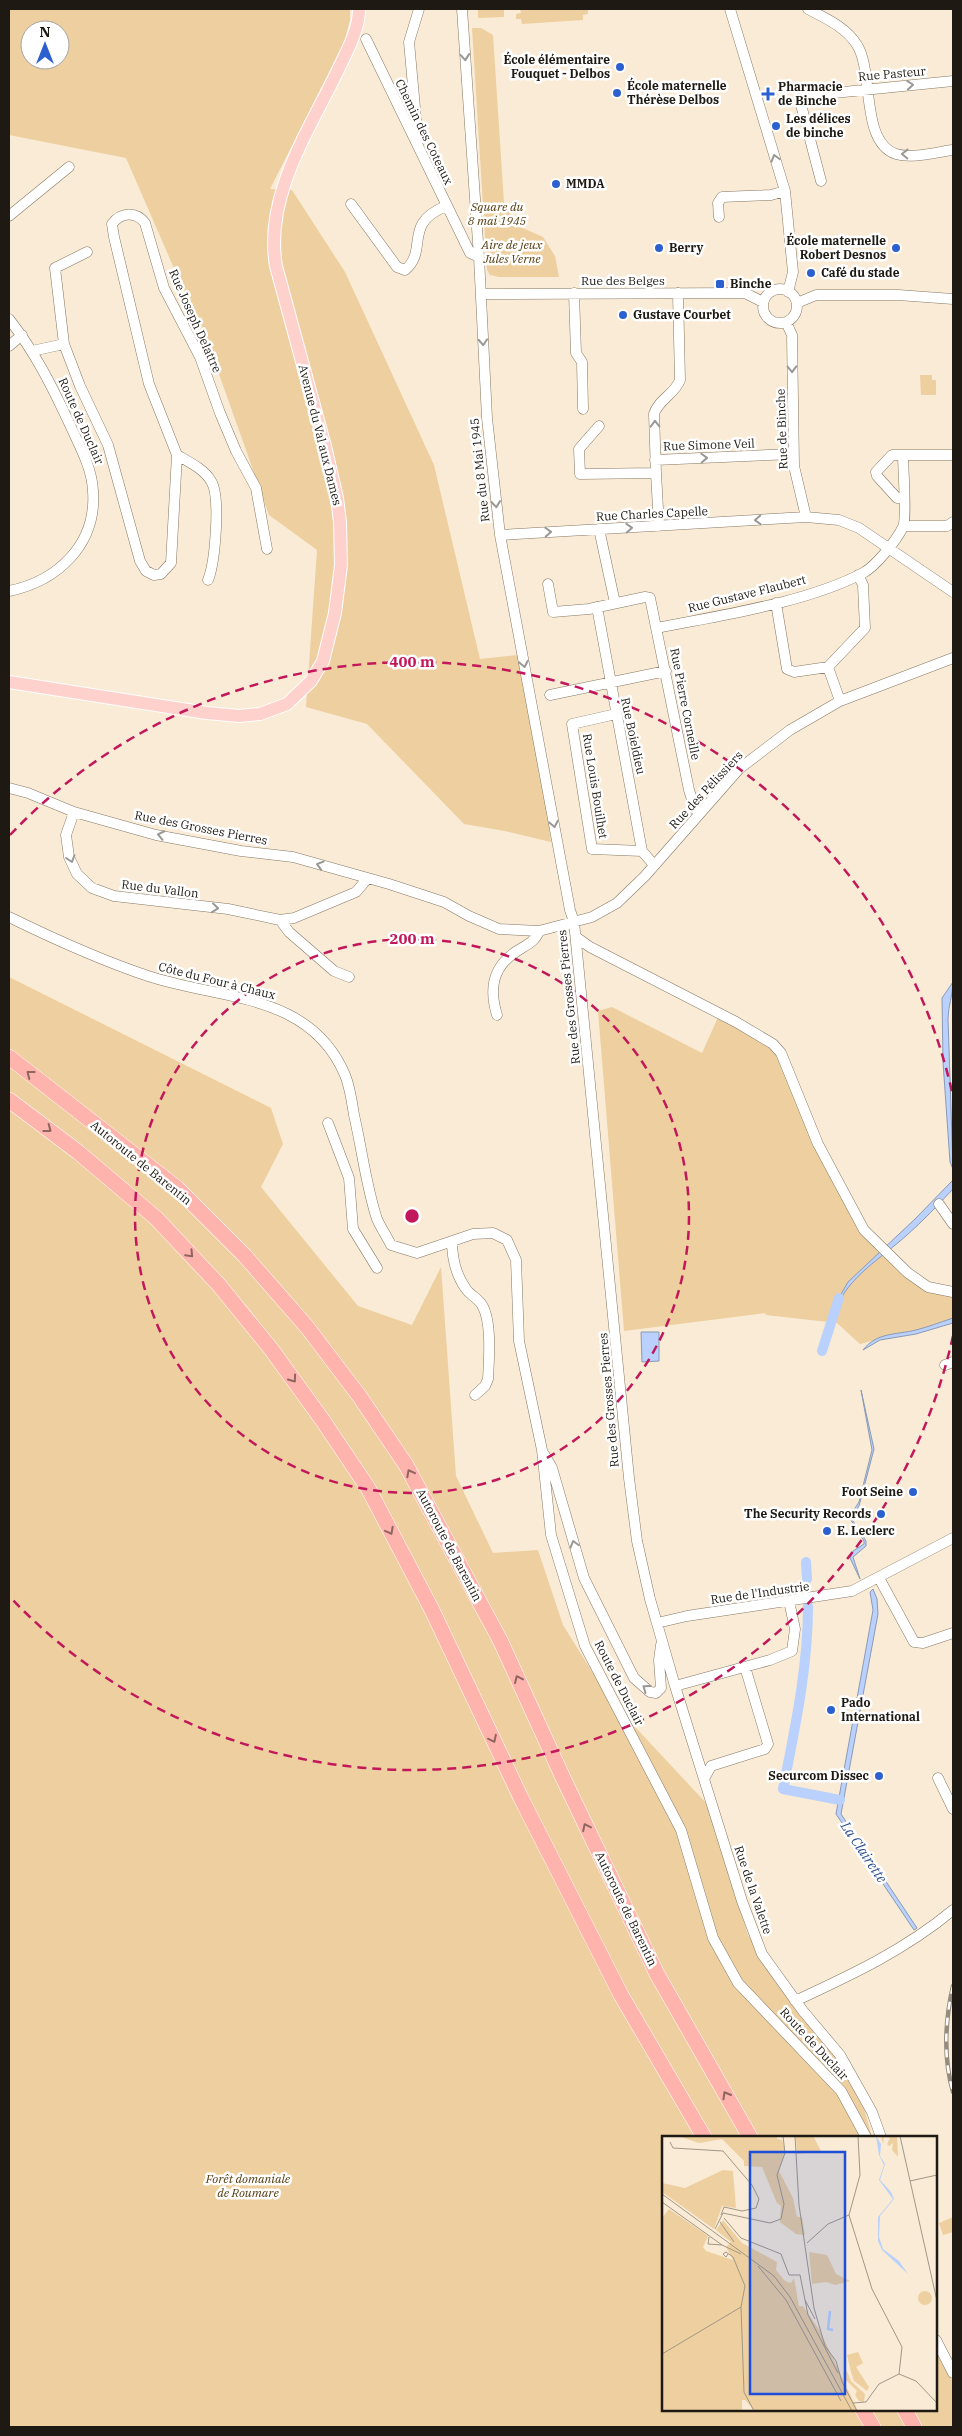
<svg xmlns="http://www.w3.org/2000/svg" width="962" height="2436" viewBox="0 0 962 2436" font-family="'IBM Plex Serif',serif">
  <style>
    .green { fill: #eecf9f; fill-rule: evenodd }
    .water { fill: #b9d1fc; stroke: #8a9ab6 }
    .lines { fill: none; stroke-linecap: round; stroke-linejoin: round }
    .canal { stroke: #b9d1fc; stroke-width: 10 }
    .minor-casing { stroke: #857865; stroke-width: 11 }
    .major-casing { stroke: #fff; stroke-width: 14 }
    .highway-casing { stroke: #fff; stroke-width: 16 }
    .minor { stroke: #fff; stroke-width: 10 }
    .major { stroke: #fed1cd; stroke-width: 12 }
    .highway { stroke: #feb3ac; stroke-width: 15 }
    .rail-casing { stroke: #968c7d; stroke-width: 4.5 }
    .rail { stroke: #fff; stroke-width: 2.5; stroke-dasharray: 8; stroke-linecap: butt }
    .oneway { stroke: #9a9894 }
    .oneway2 { stroke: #8e665f }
    .ring { fill: none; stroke: #c2185b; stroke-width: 2.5; stroke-dasharray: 9 6 }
    .poi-dot { fill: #2c60cf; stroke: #fff; stroke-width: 2 }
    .labels { text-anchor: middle; stroke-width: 5; stroke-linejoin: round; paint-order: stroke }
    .poi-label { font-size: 12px; font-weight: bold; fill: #1e1912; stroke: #fff; text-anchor: start }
    .street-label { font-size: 12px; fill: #1e1912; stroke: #fff }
    .park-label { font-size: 12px; font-style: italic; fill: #523a0d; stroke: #fff }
    .water-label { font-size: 14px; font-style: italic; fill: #2e4f8f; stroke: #fff }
    .inset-river { fill: none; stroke: #b9d1fc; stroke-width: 2.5 }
    .inset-road { fill: none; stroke: #a19787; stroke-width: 1 }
    .view { fill: #1d4ed8; fill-opacity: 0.15; stroke: #1d4ed8; stroke-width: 2.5 }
    .inset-edge { fill: none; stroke: #1e1912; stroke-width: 2.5 }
    .centre { fill: #c2185b; stroke: #fff; stroke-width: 2.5 }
    .ring-label { font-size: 15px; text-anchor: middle; font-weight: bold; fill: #c2185b; stroke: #fff; stroke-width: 5; stroke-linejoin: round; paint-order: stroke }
  </style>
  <rect width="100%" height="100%" fill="#f9ebd5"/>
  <path class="green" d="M9 9H350V20L344 43 270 189 292 190 345 272 434 465 480 659 527 654 551 842 505 831 464 824 367 724 306 707 317 550 269 515 214 360 126 158 9 135ZM30 30H60V60H30Z
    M478 9H504V17L478 18Z
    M520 9H588V14L583 15V20L522 24 521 19H516V14L521 13Z
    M472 28H481L493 35 504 203 518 226 543 237 555 256 559 277H499L490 275 487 270Z
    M920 375H932V380H936V395H921Z
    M9 977 271 1108 283 1144 261 1187 358 1306 412 1325 441 1267 456 1476 493 1553 538 1550 563 1625 609 1699 707 1804 748 1935 858 2087 872 2137H663V2410H936V2352L953 2382V2427H9Z
    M612 1007 702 1053 720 1013 773 1044 818 1144 864 1230 908 1273 953 1292V1320L914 1333 890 1336 860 1344 837 1323 766 1315 765 1313 624 1331 598 1011Z
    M953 2217V2232L943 2235 939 2223Z"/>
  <path class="water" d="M953 982C953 995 948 1006 948 1019L953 1169 950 1162 943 1062 942 998Z
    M953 1180V1189C938 1205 923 1221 907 1235 883 1257 846 1278 836 1310L833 1308 848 1282 915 1219Z
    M953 1318V1323L916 1334 880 1340 863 1350C877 1332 896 1335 916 1330 928 1327 941 1322 953 1318Z
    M641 1332H659V1361L642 1362Z
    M861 1390 874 1449 859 1506 851 1518 866 1541V1546L853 1557 860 1579 850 1558 853 1551 864 1544V1541L849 1517 859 1502 872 1450Z
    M873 1589 877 1599 878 1614 841 1814 917 1928 914 1930 836 1814 873 1610 870 1592Z"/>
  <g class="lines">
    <path class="canal" d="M822 1351 839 1298
      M806 1562 807 1579
      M808 1606C808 1668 795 1728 783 1789L840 1800"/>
    <defs>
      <path id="minor" d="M462 9 479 257 487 418 500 535 570 910 574 922 629 1478 637 1541 650 1599 675 1686 742 1901 762 1954 803 2011 840 2055 872 2112 881 2137
        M730 9 785 191 793 272 788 292
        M808 9C825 18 846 27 857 45 874 71 860 142 896 154 912 159 936 152 953 150
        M366 39 470 253 479 257
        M418 141 409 42 419 9
        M821 181 800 101 804 96 953 81
        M351 204 397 267 405 270C429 250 402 224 446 206
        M9 216 69 167
        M719 217 718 203 722 197 771 195 785 191
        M763 306a17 17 0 1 1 34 0a17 17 0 1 1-34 0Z
        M574 293 576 353 582 362 583 409
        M481 294 745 293 763 302
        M797 303 816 295H898L953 299
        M9 319C35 352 53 388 71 427 80 447 92 468 93 491 97 544 58 581 9 591
        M786 322 792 335 794 466 806 517
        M64 344 80 386 108 445 140 561 146 571 154 575 161 574 171 563 177 455 149 384 114 237 112 224C121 212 136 211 145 223L164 288 200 357 220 413 236 451 256 488 267 549
        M9 346 22 335
        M32 351 64 344 55 268 87 252
        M599 426 579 449 580 474 656 473 659 526
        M177 455C189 462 204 469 211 481 221 496 215 563 208 580
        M903 455H892L876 472 877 476 897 498H903
        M655 460 793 454
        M656 473 654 414C658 400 675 394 680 380L678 293
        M904 526H947L953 522
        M599 529 615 603
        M500 535 806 517 839 520 859 528 953 592
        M548 584 553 612 589 609 645 597 650 598 689 790 695 809 699 813
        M776 603 787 669 794 672 828 667
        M597 607 642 851 654 865
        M657 628C721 615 806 603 863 573 876 566 896 541 903 527 907 519 903 468 903 455H953
        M550 695 666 671
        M840 701 828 667 865 628 863 585 858 575
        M616 714 572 724 592 849 642 851
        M9 788 28 793 74 812 156 835 241 851 293 857 389 884 444 902 469 916 499 929 539 931 592 917 617 903 645 876 739 769 790 730 840 701 953 658
        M74 812 66 835 69 857 77 874 92 888 114 896 228 909 280 920 294 918 356 892 367 879
        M9 917C54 939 100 960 148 976 220 1000 310 992 345 1075 350 1087 352 1102 354 1115 362 1149 366 1186 377 1219 381 1228 387 1237 391 1245L417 1253 473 1234 493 1233 507 1240 516 1260 519 1341 542 1450 551 1535 585 1646 681 1830 713 1938 738 1983 841 2091 866 2137
        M280 920 289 932 334 971 349 977
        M576 937 590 947 736 1022 773 1044 781 1053 818 1144 864 1230 908 1273 928 1287 953 1292
        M497 1015C489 989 492 967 517 951 526 945 535 942 539 931
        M328 1123 349 1178 353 1229 377 1268
        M939 1204 953 1224
        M452 1241C452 1257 456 1275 466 1289 470 1295 479 1299 482 1305 492 1321 489 1360 488 1379L485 1386 475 1395
        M945 1365 953 1362
        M544 1454 552 1468 584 1578 634 1678 650 1692 656 1693 661 1688 659 1660 661 1645
        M879 1578 914 1642 923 1643 953 1633
        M657 1623 687 1616 852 1591 953 1538
        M675 1686 770 1660 792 1651 795 1629 789 1601
        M938 1778 953 1809
        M704 1779 711 1766 765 1749 768 1744 745 1667
        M795 2001C851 1975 905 1950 953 1910
        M936 2340 953 2373"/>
      <path id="major" d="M9 682 207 713 239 716 260 714 287 704 311 681 323 661 335 613 341 565 340 522 337 498 325 446 276 266C264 196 309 131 338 70 347 51 359 30 359 9"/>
      <path id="highway" d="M9 1057 177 1188 245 1256 307 1327 360 1397 406 1465 500 1640 565 1782 657 1974 750 2137
        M9 1100 78 1152 156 1218 219 1285 271 1349 321 1418 368 1488 432 1610 521 1798 621 1995 704 2137
        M863 2410 873 2427
        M905 2410 914 2427"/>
    </defs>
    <use href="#minor" class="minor-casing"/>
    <use href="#major" class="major-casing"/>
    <use href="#highway" class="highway-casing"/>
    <use href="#minor" class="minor"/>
    <use href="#major" class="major"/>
    <use href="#highway" class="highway"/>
    <defs>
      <path id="rail" d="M953 1986C945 2021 943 2057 953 2092"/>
    </defs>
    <use href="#rail" class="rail-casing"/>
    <use href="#rail" class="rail"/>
  </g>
  <defs><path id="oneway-chevron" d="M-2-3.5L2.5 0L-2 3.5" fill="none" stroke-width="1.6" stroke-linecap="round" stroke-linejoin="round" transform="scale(1.25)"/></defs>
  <g class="oneway">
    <use href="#oneway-chevron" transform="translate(465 57) rotate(85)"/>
    <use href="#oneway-chevron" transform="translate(910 85) rotate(-5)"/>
    <use href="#oneway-chevron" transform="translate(905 154) rotate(-179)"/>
    <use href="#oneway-chevron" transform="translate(775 158) rotate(-106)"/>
    <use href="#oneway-chevron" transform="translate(483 342) rotate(87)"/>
    <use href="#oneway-chevron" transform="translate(792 369) rotate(89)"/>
    <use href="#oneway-chevron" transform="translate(655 424) rotate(-91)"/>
    <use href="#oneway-chevron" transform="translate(704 458) rotate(-2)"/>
    <use href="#oneway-chevron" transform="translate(496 504) rotate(84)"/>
    <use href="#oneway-chevron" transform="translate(758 520) rotate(177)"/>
    <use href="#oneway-chevron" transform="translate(629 528) rotate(-3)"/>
    <use href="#oneway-chevron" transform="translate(548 532) rotate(-3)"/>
    <use href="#oneway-chevron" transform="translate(524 664) rotate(79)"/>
    <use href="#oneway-chevron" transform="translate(554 824) rotate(79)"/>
    <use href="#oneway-chevron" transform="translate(161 835) rotate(-168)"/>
    <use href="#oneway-chevron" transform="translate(71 859) rotate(72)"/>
    <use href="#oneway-chevron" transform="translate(320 865) rotate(-164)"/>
    <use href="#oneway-chevron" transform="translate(215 908) rotate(6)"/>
    <use href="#oneway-chevron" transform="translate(574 1544) rotate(-106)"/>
    <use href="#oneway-chevron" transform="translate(646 1688) rotate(-144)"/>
  </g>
  <g class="oneway2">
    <use href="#oneway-chevron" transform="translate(30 1074) rotate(-142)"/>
    <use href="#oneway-chevron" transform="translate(48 1129) rotate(37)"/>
    <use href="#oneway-chevron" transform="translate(190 1254) rotate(46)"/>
    <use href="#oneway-chevron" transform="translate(293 1379) rotate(54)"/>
    <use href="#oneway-chevron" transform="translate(410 1473) rotate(-118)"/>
    <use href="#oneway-chevron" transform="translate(390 1531) rotate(62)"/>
    <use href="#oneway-chevron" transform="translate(518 1679) rotate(-115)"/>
    <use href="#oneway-chevron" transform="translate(493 1739) rotate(64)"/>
    <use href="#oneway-chevron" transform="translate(586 1827) rotate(-116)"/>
    <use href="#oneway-chevron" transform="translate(726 2095) rotate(-120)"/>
  </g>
  <g class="ring">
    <circle cx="412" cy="1216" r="277"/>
    <path d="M953 1336A554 554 0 0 1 10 1597M10 835A554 554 0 0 1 953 1096"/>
  </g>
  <g class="poi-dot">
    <circle cx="620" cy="67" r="5"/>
    <circle cx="617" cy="93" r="5"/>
    <path d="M765.5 86.5h5v5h5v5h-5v5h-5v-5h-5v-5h5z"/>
    <circle cx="776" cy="126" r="5"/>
    <circle cx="556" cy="184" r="5"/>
    <circle cx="659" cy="248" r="5"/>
    <circle cx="896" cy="248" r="5"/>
    <circle cx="811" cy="273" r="5"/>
    <rect x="715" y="279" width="10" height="10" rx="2.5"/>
    <circle cx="623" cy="315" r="5"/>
    <circle cx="913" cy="1492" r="5"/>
    <circle cx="881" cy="1514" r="5"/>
    <circle cx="827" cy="1531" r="5"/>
    <circle cx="831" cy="1710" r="5"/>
    <circle cx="879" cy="1776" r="5"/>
  </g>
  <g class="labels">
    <g class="poi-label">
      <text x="610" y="64" text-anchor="end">École élémentaire<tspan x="610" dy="14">Fouquet - Delbos</tspan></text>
      <text x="627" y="90">École maternelle<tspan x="627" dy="14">Thérèse Delbos</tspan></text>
      <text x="778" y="91">Pharmacie<tspan x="778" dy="14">de Binche</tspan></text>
      <text x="786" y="123">Les délices<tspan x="786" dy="14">de binche</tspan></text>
      <text x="566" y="188">MMDA</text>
      <text x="886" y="245" text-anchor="end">École maternelle<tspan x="886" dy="14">Robert Desnos</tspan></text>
      <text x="669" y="252">Berry</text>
      <text x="821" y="277">Café du stade</text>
      <text x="730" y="288">Binche</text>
      <text x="633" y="319">Gustave Courbet</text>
      <text x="903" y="1496" text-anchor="end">Foot Seine</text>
      <text x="871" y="1518" text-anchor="end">The Security Records</text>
      <text x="837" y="1535">E. Leclerc</text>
      <text x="841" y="1707">Pado<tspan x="841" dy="14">International</tspan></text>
      <text x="869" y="1780" text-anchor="end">Securcom Dissec</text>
    </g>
    <g class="street-label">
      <text transform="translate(892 74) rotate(-5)" y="4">Rue Pasteur</text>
      <text transform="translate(424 132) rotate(64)" y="4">Chemin des Coteaux</text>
      <text x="623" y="285">Rue des Belges</text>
      <text transform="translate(195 321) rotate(66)" y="4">Rue Joseph Delattre</text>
      <text transform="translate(81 421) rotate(66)" y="4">Route de Duclair</text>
      <text transform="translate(782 429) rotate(-92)" y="4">Rue de Binche</text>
      <text transform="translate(320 435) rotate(76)" y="4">Avenue du Val aux Dames</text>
      <text transform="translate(709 445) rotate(-2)" y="4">Rue Simone Veil</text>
      <text transform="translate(480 470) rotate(-96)" y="4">Rue du 8 Mai 1945</text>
      <text transform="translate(652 514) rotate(-3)" y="4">Rue Charles Capelle</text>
      <text transform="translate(747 594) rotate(-14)" y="4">Rue Gustave Flaubert</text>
      <text transform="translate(685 704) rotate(79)" y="4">Rue Pierre Corneille</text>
      <text transform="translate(633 736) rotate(78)" y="4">Rue Boieldieu</text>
      <text transform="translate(595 786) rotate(81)" y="4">Rue Louis Bouilhet</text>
      <text transform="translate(706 790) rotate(-47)" y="4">Rue des Pélissiers</text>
      <text transform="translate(201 828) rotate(11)" y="4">Rue des Grosses Pierres</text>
      <text transform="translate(160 889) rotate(7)" y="4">Rue du Vallon</text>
      <text transform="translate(217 981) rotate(14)" y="4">Côte du Four à Chaux</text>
      <text transform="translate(569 997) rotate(-96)" y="4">Rue des Grosses Pierres</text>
      <text transform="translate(141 1163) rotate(39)" y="4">Autoroute de Barentin</text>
      <text transform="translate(609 1400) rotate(-95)" y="4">Rue des Grosses Pierres</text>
      <text transform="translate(449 1545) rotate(62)" y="4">Autoroute de Barentin</text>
      <text transform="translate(760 1593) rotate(-8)" y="4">Rue de l'Industrie</text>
      <text transform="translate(619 1683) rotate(63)" y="4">Route de Duclair</text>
      <text transform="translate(753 1890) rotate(71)" y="4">Rue de la Valette</text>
      <text transform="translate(626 1909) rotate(64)" y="4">Autoroute de Barentin</text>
      <text transform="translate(814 2044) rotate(47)" y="4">Route de Duclair</text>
    </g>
    <g class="park-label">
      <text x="497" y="211">Square du<tspan x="497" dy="14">8 mai 1945</tspan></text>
      <text x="512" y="249">Aire de jeux<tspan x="512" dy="14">Jules Verne</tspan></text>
      <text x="248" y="2183">Forêt domaniale<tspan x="248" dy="14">de Roumare</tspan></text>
    </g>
    <g class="water-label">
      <text transform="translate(864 1852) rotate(56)" y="5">La Clairette</text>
    </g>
  </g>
  <g transform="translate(662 2136)">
    <rect width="275" height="275" fill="#f9ebd5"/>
    <path d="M16 0H115V3L120 4 123 14 117 35 131 62 135 81H140L143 99 134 98 118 86 119 70 115 67 100 31 82 30V25L60 3 37 7ZM134 0H151L159 15 135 18ZM219 0H235L236 21 230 14 231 7 227 10 225 8 228 2 222 1 221 8ZM61 34 71 35 74 72 60 70 52 93 0 56V47L23 52ZM7 73 46 100 41 111 44 115 71 124 64 111 69 106 54 94 61 84 80 107 115 126 114 134 123 145 129 147 132 142 137 170H141L158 195 196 275H93L83 264H80V275H0V82ZM147 116 165 119 174 138 188 145 173 149 164 146 150 148ZM256 162a7 7 0 1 1 14 0a7 7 0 1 1-14 0ZM196 216 201 227 194 231 207 251 205 255 192 245 189 236 185 219ZM185 235 189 245 203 258 202 266 197 265 193 259 195 255 184 244 181 237Z" fill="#eecf9f"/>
    <path d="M214 0 219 8 218 20 223 28 218 44 229 56 232 63 218 80 217 101 221 113 237 125 246 138 220 114 216 105V81L231 63 217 44 222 29 217 19Z" fill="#b9d1fc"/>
    <path class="inset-river" d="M168 175 166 193 171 194"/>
    <path class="inset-road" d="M133 0 137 69 152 172 163 210 174 225 180 246 195 275M196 0 198 39 187 79 210 153 240 211 237 238M238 0 275 165M8 6 11 12 61 15 90 49 97 63 94 72 80 75 62 71 59 79M248 45 275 39M0 58 112 140 128 161 190 275M0 66 60 109M62 82 79 102 119 118 127 139H138L146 179 176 237M58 86 72 106M53 93 61 77 108 87 119 83 122 68 115 39 123 17 121 0M47 101 46 108 60 109 79 118M145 107 166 88 187 79M96 130 124 164 179 265M143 164 153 183M79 171 82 256 92 275M0 218 79 171 83 150 71 121 64 116 61 118 64 121 66 118M237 238 254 245 275 267M191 267 204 266 217 248 237 238"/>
    <path class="view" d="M88 16H183V258H88Z"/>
    <rect width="275" height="275" class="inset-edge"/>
  </g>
  <circle cx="412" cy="1216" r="8" class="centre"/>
  <g class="ring-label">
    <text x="412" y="667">400 m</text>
    <text x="412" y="944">200 m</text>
  </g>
  <rect width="962" height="2436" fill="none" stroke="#1e1912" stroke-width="20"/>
  <g transform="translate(45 45)"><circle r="24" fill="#ffffff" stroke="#a5a3a0"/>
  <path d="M0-4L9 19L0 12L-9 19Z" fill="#2c60cf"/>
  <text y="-8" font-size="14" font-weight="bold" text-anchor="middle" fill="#1e1912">N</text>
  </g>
</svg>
